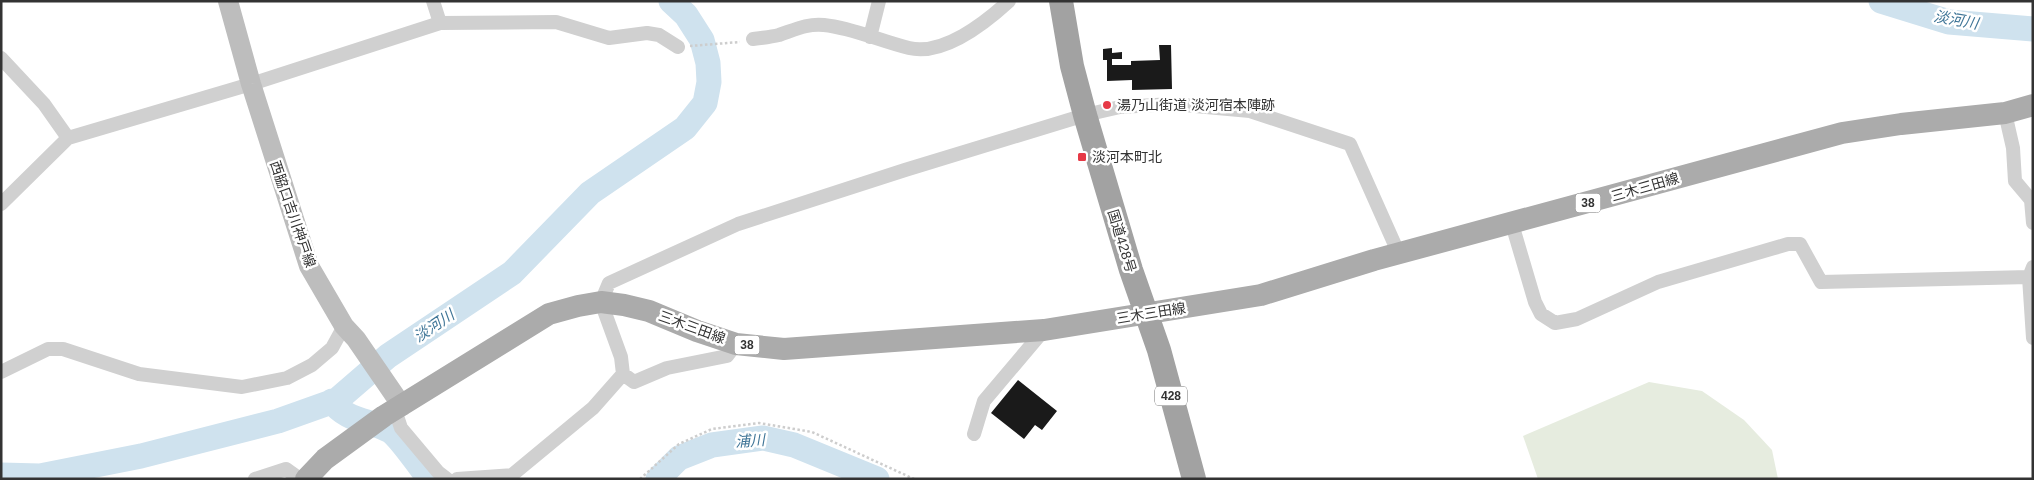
<svg xmlns="http://www.w3.org/2000/svg" width="2034" height="480" viewBox="0 0 2034 480" font-family="Arial,'Noto Sans JP',sans-serif">
  <style>
    .green { fill: #e6ecdf }
    .lines { fill: none; stroke-linecap: round; stroke-linejoin: round }
    .river { stroke: #cfe2ee; stroke-width: 25 }
    .building { fill: #1a1a1a }
    .path { stroke: #cdcdcd; stroke-width: 2.5; stroke-dasharray: 2.5 2.5; stroke-linecap: butt }
    .minor { stroke: #d0d0d0; stroke-width: 14 }
    .secondary { stroke: #bdbdbd; stroke-width: 20 }
    .primary { stroke: #ababab; stroke-width: 22 }
    .trunk { stroke: #a2a2a2; stroke-width: 24 }
    .poi-dot { fill: #e63946; stroke: #fff; stroke-width: 2 }
    .labels { text-anchor: middle; stroke-width: 5; stroke-linejoin: round; paint-order: stroke }
    .shield { fill: #fff; stroke: #707070; stroke-width: 1 }
    .shield-label { font-size: 12px; font-weight: bold; fill: #333 }
    .poi-label { font-size: 14px; fill: #333; stroke: #fff; text-anchor: start }
    .street-label { font-size: 14px; fill: #333; stroke: #fff }
    .water-label { font-size: 15px; font-style: italic; fill: #3f7597; stroke: #fff }
  </style>
  <rect width="100%" height="100%" fill="#fff"/>
  <path class="green" d="M1649 382 1702 391 1744 420 1772 450 1778 479H1538L1523 436Z"/>
  <g class="lines">
    <path class="river" d="M1881 1 1949 22 2033 29
      M332 401C345 421 371 420 390 431 398 436 422 469 429 479
      M1 475 40 476 141 456 278 421 337 400 388 356 512 273 590 193 685 128 705 103 709 82 708 63 702 40 686 15 671 1
      M658 479 679 458 712 445 763 438 794 445 877 479"/>
  </g>
  <path class="building" d="M1159 45H1171L1172 89 1132 90V80L1107 81V60H1103V49L1112 48V53L1122 52V59H1112V65H1131V61L1160 60Z
    M1018 380 1057 411 1042 430 1035 425 1024 439 991 413Z"/>
  <g class="lines">
    <path class="path" d="M690 46 740 42
      M640 479 679 444 712 429 759 423 812 432 914 479"/>
    <path class="minor" d="M433 1 440 23
      M870 37 879 1
      M753 39C762 38 771 37 779 35 794 30 808 23 824 25 853 28 880 41 909 48 943 56 985 23 1009 1
      M1 58 44 104 68 138
      M2005 113 2013 148 2015 181 2031 200 2033 223
      M1 204 68 138 251 84 440 23 556 22 609 38 647 33 659 35 678 47
      M1512 224 1535 302 1541 314 1555 323 1577 319 1658 282 1788 244H1800L1821 282 2029 277
      M2033 267 2029 277 2033 338
      M1 372 48 349H63L139 374 242 387 287 378 312 365 332 348 344 326
      M623 374 634 382 667 368 727 356 736 344
      M395 410 401 428 438 472 447 479
      M974 434 984 401 1044 330
      M255 479 286 469 300 479
      M457 479 512 475 593 408 623 374 621 357 601 302 609 283 738 224 905 170 1085 115 1120 107 1173 104 1250 111 1350 144 1399 254"/>
    <path class="secondary" d="M228 1 251 84 309 266 344 326 356 339 402 406"/>
    <path class="primary" d="M306 479 325 459 384 416 549 314 578 306 601 302 624 305 649 311 697 331 736 344 784 349 1044 330 1261 295 1374 260 1842 133 1901 124 2005 113 2033 105"/>
    <path class="trunk" d="M1061 1 1072 66 1085 115 1131 270 1159 350 1194 479"/>
  </g>
  <g class="poi-dot">
    <circle cx="1107" cy="105" r="5"/>
    <rect x="1077" y="152" width="10" height="10" rx="2.5"/>
  </g>
  <g class="labels">
    <g class="shield">
      <rect x="1575.5" y="193.5" width="25" height="19" rx="4"/>
      <rect x="734.5" y="335.5" width="25" height="19" rx="4"/>
      <rect x="1155" y="386.5" width="32" height="19" rx="4"/>
    </g>
    <g class="shield-label">
      <text x="1588" y="207">38</text>
      <text x="747" y="349">38</text>
      <text x="1171" y="400">428</text>
    </g>
    <g class="poi-label">
      <text x="1117" y="110">湯乃山街道 淡河宿本陣跡</text>
      <text x="1092" y="162">淡河本町北</text>
    </g>
    <g class="street-label">
      <text transform="translate(1645 187) rotate(-16)" y="5">三木三田線</text>
      <text transform="translate(293 214) rotate(71)" y="5">西脇口吉川神戸線</text>
      <text transform="translate(1122 241) rotate(73)" y="5">国道428号</text>
      <text transform="translate(1151 313) rotate(-9)" y="5">三木三田線</text>
      <text transform="translate(692 327) rotate(20)" y="5">三木三田線</text>
    </g>
    <g class="water-label">
      <text transform="translate(1956 20) rotate(10)" y="5">淡河川</text>
      <text transform="translate(434 326) rotate(-34)" y="5">淡河川</text>
      <text transform="translate(750 441) rotate(-4)" y="5">浦川</text>
    </g>
  </g>
  <rect width="2034" height="480" fill="none" stroke="#333333" stroke-width="5"/>
</svg>
